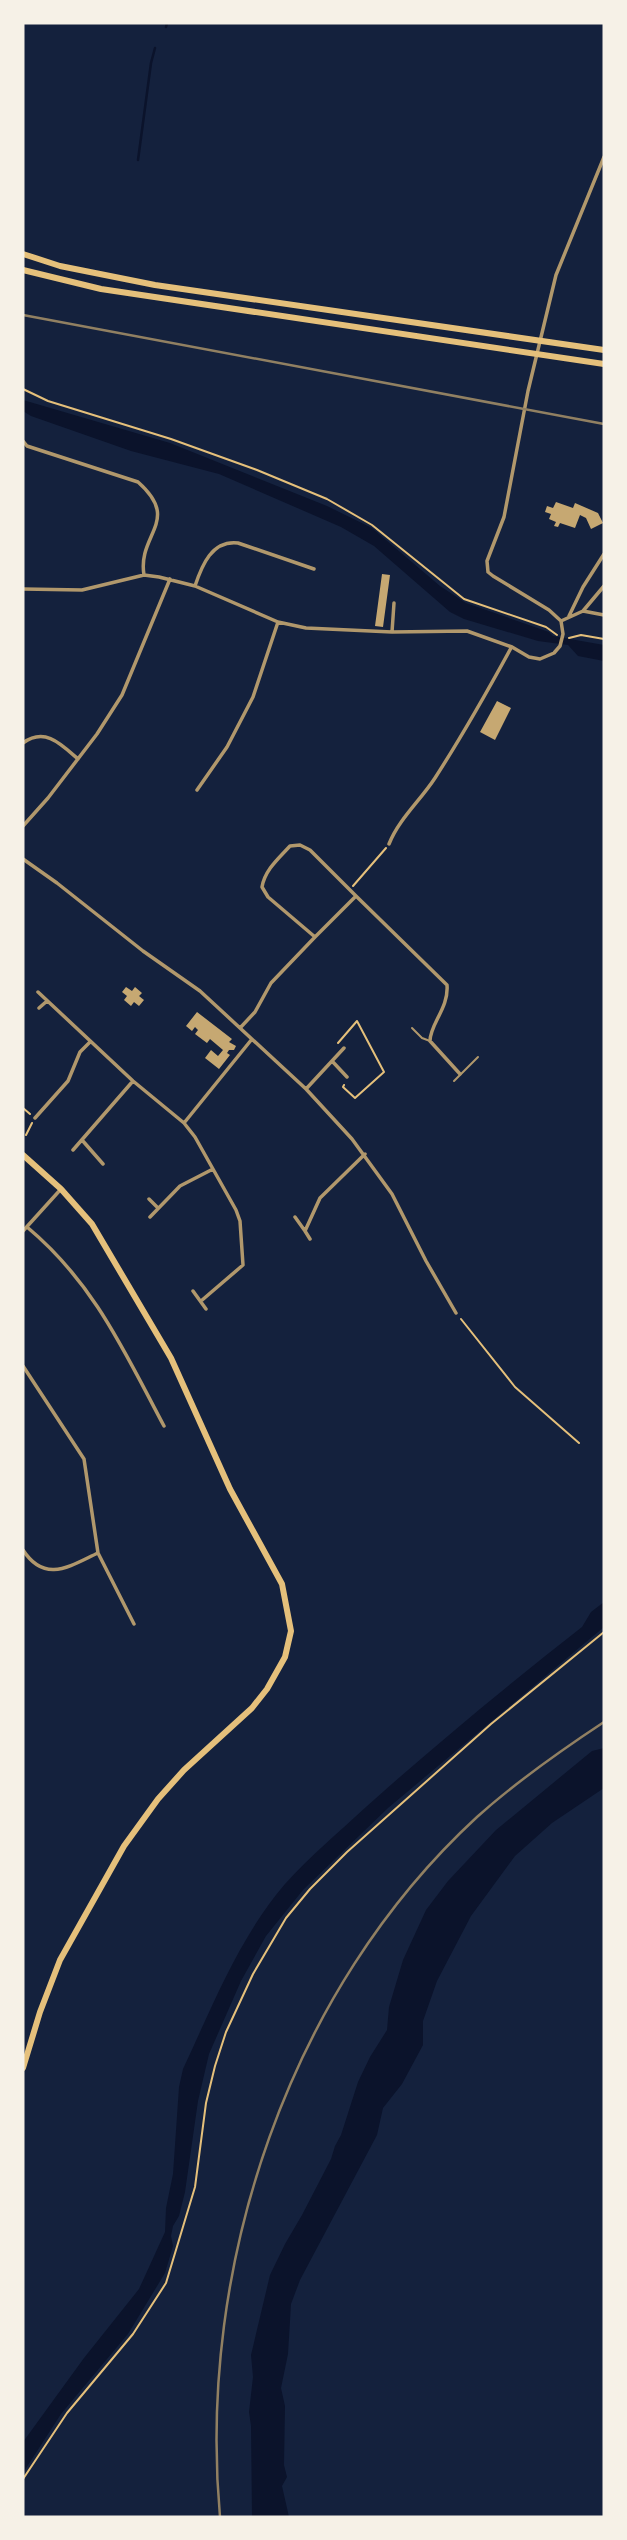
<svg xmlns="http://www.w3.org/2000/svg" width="627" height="2540" viewBox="0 0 627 2540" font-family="'Asap Condensed',sans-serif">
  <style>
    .water { fill: #0b132b }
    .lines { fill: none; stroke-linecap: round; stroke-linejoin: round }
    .stream { stroke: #0b132b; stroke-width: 2.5 }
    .building { fill: #c6a872 }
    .path { stroke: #e5c07b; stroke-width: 2 }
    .service { stroke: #b1986c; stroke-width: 2 }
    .minor { stroke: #b1986c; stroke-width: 3.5 }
    .trunk { stroke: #e5c07b; stroke-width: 6 }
    .rail { stroke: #918062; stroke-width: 2.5 }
  </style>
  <rect width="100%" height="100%" fill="#14213d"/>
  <path class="water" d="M23 400 170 443 327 506 372 528 440 586 466 603 549 632 553 636 604 645V661L578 656 568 645 538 641 464 619 450 612 374 546 341 527 219 474 131 451 31 416 23 411Z
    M604 1602V1627L388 1808 303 1890 266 1936 241 1981 209 2054 198 2101 185 2192 179 2216 173 2226 171 2236 173 2246 165 2273 128 2334 61 2414 23 2473V2442L84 2358 139 2289 165 2232 166 2208 173 2174 179 2087 183 2069C212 2007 240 1936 285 1884 310 1856 339 1832 366 1807 435 1745 508 1685 582 1627L591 1612Z
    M604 1748V1788L552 1823 515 1856 471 1916 437 1981 423 2021V2045L402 2084 383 2108 377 2135 300 2280 291 2304 288 2354 281 2388 285 2406 284 2465 287 2477 282 2486 289 2517H252L251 2426 249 2412 253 2377 251 2355 270 2275 285 2244 302 2215 331 2159 335 2146 341 2135 358 2082 370 2057 387 2030 389 2007 403 1960 426 1910 448 1881 496 1830 592 1751Z"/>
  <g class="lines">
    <path class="stream" d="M166 27 167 23
      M138 160 151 63 155 48"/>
  </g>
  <path class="building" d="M556 502 573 508 575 503 598 513 603 523 591 529 586 518 580 515 575 528 560 523 558 527 554 526 556 522 549 519 551 514 545 512 547 506 553 508Z
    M382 574 390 575 383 627 375 626Z
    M497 701 511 708 495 740 480 732Z
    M126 987 132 991 135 987 142 993 139 996 144 1000 139 1006 134 1002 131 1006 124 1000 127 996 122 992Z
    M197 1012 232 1039 229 1042 236 1046 234 1050H229L227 1053 230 1055 219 1069 205 1058 211 1050 218 1056 223 1050 210 1039 207 1043 195 1034 198 1030 195 1027 192 1031 186 1026Z"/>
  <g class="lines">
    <path class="path" d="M23 389 48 401 171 439 257 470 327 499 372 525 464 599 546 627 557 635
      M569 638 581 635 604 639
      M353 886 386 848
      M338 1043 357 1021 384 1072 355 1098 343 1087 344 1085
      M23 1108 30 1114
      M26 1135 32 1123
      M461 1319 515 1387 579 1443
      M23 2479 67 2413 133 2334 166 2283 195 2187 206 2103 215 2066 226 2032 253 1974 286 1918 310 1889 347 1852 491 1724 604 1632"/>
    <path class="service" d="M412 1028 422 1038 430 1041
      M454 1081 478 1057"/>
    <path class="minor" d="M23 441 27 446 138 482C182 521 137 534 144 575
      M195 586C202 565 212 540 238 543L314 569
      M23 589 82 590 144 575 159 577 195 586 278 622 306 628 392 632 467 631 512 647 529 657 540 659 554 653 560 646 563 634 561 621 549 610 493 576 488 572 487 561 504 517 528 391 556 275 604 157
      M583 611 604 586
      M569 616 583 587 604 554
      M561 621 583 611 604 615
      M392 632 394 603
      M23 743C45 727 61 744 78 759
      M197 790 227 747 253 697 278 622
      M23 826 48 798 97 734 122 695 170 579
      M389 844C399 819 420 801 435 778 462 736 487 692 511 648
      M300 845 310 850 356 896 315 937 268 897 262 887C265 870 278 859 290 846Z
      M23 859 57 883 143 951 200 991 306 1089 352 1139 392 1194 426 1261 456 1313
      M356 896 447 985C449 1008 430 1024 430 1041L460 1074
      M38 992 133 1081 184 1123 252 1039
      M39 1008 47 1001
      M240 1028 255 1012 271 983 315 937
      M332 1061 347 1077
      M306 1089 344 1048
      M35 1118 68 1081 80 1052 90 1042
      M184 1123 195 1137 236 1210 240 1221 243 1265 201 1301
      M82 1140 103 1164
      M73 1150 133 1081
      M149 1199 158 1208
      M150 1217 180 1186 213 1169
      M295 1217 305 1231
      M27 1227C94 1283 124 1351 164 1426
      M23 1231 61 1189
      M310 1239 305 1231 320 1198 365 1154
      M193 1291 206 1309
      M23 1366 84 1459 98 1553C70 1566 45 1584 23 1550
      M98 1553 134 1624"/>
    <path class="trunk" d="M23 254 60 266 155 285 604 350
      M23 270 101 289 604 364
      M23 1155 61 1189 92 1224 171 1358 230 1489 282 1584 291 1631 285 1657 267 1689 252 1708 184 1770 158 1799 124 1846 60 1960 40 2012 23 2068"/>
    <path class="rail" d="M23 315 604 424
      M220 2517C197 2265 289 1990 477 1817 516 1782 560 1751 604 1722"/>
  </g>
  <rect width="627" height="2540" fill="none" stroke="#f6f1e7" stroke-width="49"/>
</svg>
